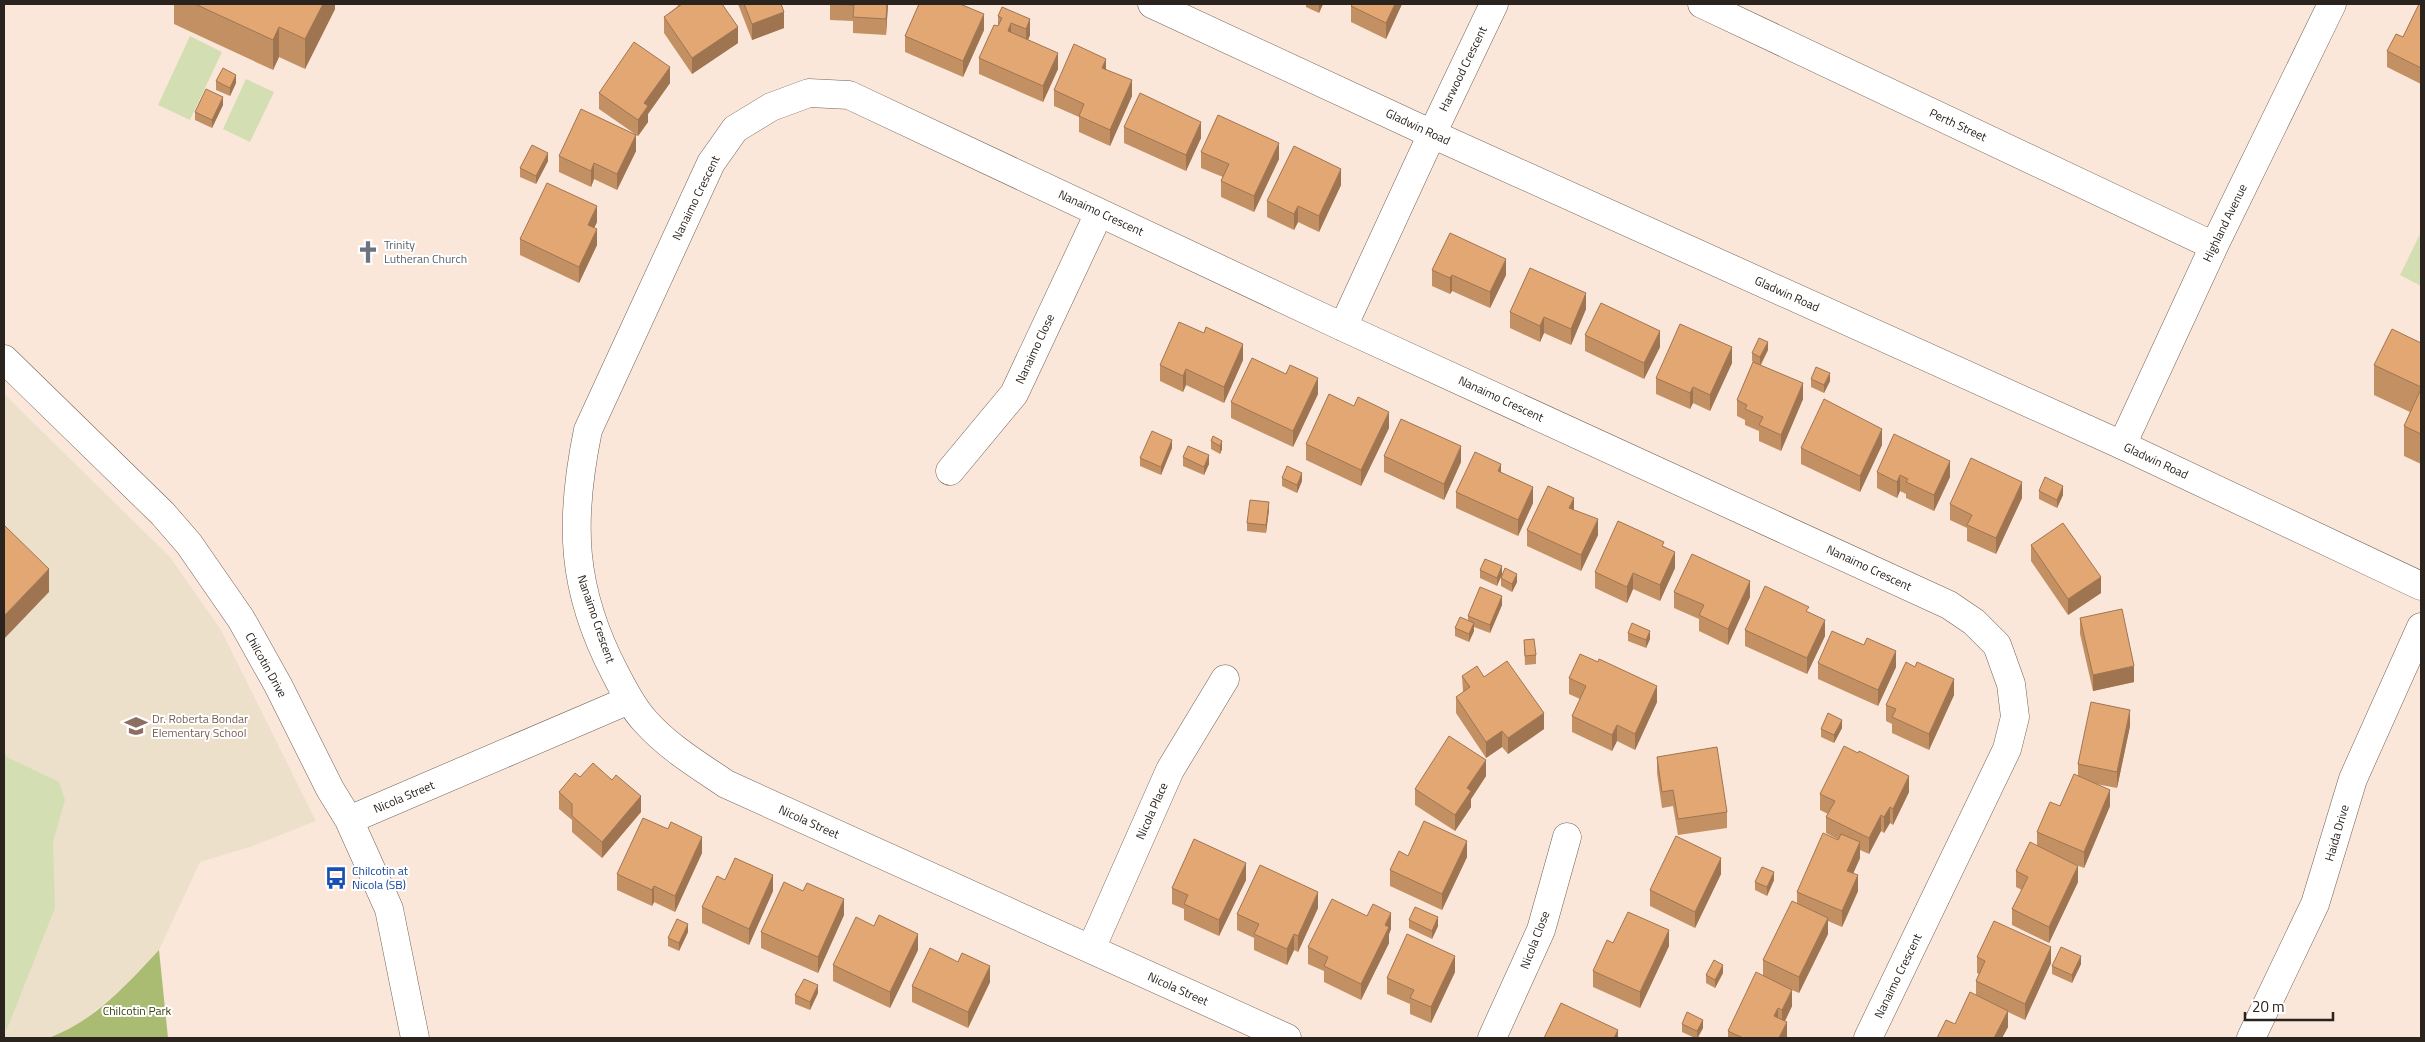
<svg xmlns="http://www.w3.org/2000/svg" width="2425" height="1042" viewBox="0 0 2425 1042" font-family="'Titillium Web',sans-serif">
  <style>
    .education { fill: #ece0cb }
    .green { fill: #d3dfb2 }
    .forest { fill: #aabb72 }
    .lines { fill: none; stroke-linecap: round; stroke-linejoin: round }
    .street-casing { stroke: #726256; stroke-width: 29 }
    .secondary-casing { stroke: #726256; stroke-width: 29 }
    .street { stroke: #fff; stroke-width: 28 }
    .secondary { stroke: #fff; stroke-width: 28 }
    .wall { fill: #c39064 }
    .shaded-wall { fill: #9f7551 }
    .building { fill: #e3a774; stroke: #9f7551 }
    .labels { text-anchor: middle; stroke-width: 4; stroke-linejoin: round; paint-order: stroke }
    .street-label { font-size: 12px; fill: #2a231e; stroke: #fff }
    .worship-label { font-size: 12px; fill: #5b616d; stroke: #fff; text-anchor: start }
    .education-label { font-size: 12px; fill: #785e54; stroke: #fff; text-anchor: start }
    .transit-label { font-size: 12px; fill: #164399; stroke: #fff; text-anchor: start }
    .park-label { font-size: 12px; fill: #38420b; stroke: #fff }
  </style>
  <rect width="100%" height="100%" fill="#fae7d9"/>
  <path class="education" d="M4 394 170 557 221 630 316 821 253 846 200 862 159 950 117 993 70 1031 48 1038H4Z"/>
  <path class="green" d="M190 36 222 52 190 120 158 105Z
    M246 79 274 92 250 142 223 129Z
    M2421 232V286L2400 275Z
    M4 753 7 757 59 782 65 800 53 842 55 908 7 1029H4Z"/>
  <path class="forest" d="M159 950 168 1038H48C94 1022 127 984 159 950Z"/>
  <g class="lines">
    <defs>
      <path id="street" d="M1702 4 2214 246
        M1343 327 1432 134 1494 4
        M4 359 163 514 189 544 241 619 278 685 330 789 349 820 389 909 415 1038
        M2122 445 2214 246 2332 4
        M950 471 1014 394 1099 213
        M349 820 629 700
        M1091 949 1170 770 1225 679
        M1287 1038 726 784C698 765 668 747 645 721 632 707 624 690 615 673 571 589 569 522 588 430L711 163 735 129 771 107 809 93 849 95 1343 327 1949 605 1974 622 1997 645 2011 684 2015 717 2007 749 1868 1038
        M1492 1038 1541 930 1567 837"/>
      <path id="secondary" d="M1152 4 1432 134 2122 445 2421 586
        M2251 1038 2315 904 2353 779 2421 627"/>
    </defs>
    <use href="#street" class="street-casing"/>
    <use href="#secondary" class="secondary-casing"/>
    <use href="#street" class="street"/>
    <use href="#secondary" class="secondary"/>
  </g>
  <path class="wall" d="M174 4H335V9L305 69 279 57 273 70 174 24Z
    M677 4H722L738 43 692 74 664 33V17L678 6Z
    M738 4H781L784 28 752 40Z
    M830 4H888L886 35 853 33V21L830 20Z
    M1306 4H1323L1319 13 1306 7Z
    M1402 4 1386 39 1351 22V6Z
    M2421 4V84L2387 67V51L2403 37Z
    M998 16 1030 19V35L1028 40 1058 69 1043 102 979 74V58L998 26Z
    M984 30 963 77 905 52V36Z
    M1106 69 1132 96 1110 146 1079 132V117L1054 106V90Z
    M216 81 236 83 230 96 216 90Z
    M670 83 648 114V122L638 136 636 135V151L617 190 594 179 591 187 559 172V156L635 134 599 109V93Z
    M223 105 212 128 195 120V112Z
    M1124 127 1201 138 1186 171 1124 143Z
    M1201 152 1279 159 1254 212 1221 197V181L1223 177 1201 168Z
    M548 161 536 184 520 177V168Z
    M1341 185 1319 232 1298 222 1294 230 1267 217V201Z
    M597 222 594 228 597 245 579 283 520 255V239Z
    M1432 270 1506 275 1490 308 1452 291 1450 294 1432 286Z
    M1586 309 1571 345 1544 333 1540 342 1510 328V312Z
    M1585 335 1660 347 1644 379 1585 351Z
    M2421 343V464L2404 456V426L2410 412 2374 395V365Z
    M1768 350 1761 365 1803 399 1781 451 1759 441V431L1745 425V420L1737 416V400L1753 362 1752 361V353Z
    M1243 360 1224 403 1186 385 1183 392 1160 381V365Z
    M1732 363 1710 411 1693 403 1690 409 1656 394V378Z
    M1811 379 1830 381 1824 393 1811 387Z
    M1318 394 1293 447 1231 418V402Z
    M1389 428 1361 486 1306 460V444Z
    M1213 436 1222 449 1220 454 1211 449V441Z
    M1882 445 1860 492 1801 464V448Z
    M1172 448 1161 475 1140 466V458Z
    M1384 456 1461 462 1444 500 1384 472Z
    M1183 457 1209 464 1204 475 1183 466Z
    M1501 472 1533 503 1518 536 1456 508V492Z
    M1877 472 1950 477 1934 511 1906 498V494L1900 491 1897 498 1877 488Z
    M1282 478 1302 481 1297 493 1282 486Z
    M2039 491 2063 495 2057 508 2039 499Z
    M2022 498 1996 554 1967 541V528L1950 520V504Z
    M1269 510 1266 533 1247 531V523Z
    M1527 530 1598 535 1581 571 1527 546Z
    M2031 545 2101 593 2068 615 2031 561Z
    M1664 546 1675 568 1660 601 1633 589 1627 603 1595 588V572Z
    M1502 566 1497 586 1480 578V570Z
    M1501 578 1517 582 1512 592 1501 586Z
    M1674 592 1750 597 1728 645 1699 631V619L1674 608Z
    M1502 605 1490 633 1474 627V631L1469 642 1455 636V628L1468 620V616Z
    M1809 612 1825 636 1807 674 1745 646V630Z
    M2080 618 2134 682 2093 691 2080 634Z
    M1628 633 1650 639 1646 648 1628 641Z
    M1524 640 1536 655V664L1525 665Z
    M1864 645 1896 667 1878 706 1818 679V663Z
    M1598 662 1657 702 1635 750 1617 741 1612 751 1572 732V716L1580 699 1569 694V678Z
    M1462 676 1484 677 1544 729 1508 754 1502 747 1486 758 1456 713V697L1463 692Z
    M1954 695 1929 750 1892 733V724L1886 721V705Z
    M2130 726 2117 788 2096 784 2110 806 2084 868 2069 862 2078 882 2049 943 2012 925V909L2022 890 2016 887V871L2037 846V832L2060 806 2078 776V764Z
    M1842 728 1834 743 1821 737V729Z
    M1657 757 1727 812V828L1678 835 1673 806 1662 808 1657 773Z
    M1486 776 1471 799V807L1455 831 1415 805V789Z
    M580 777 641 812 602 858 572 832V820L559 809V792Z
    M1909 792 1893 825 1890 823 1884 833 1881 831 1869 854 1860 850V858L1853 874 1858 891 1842 927 1828 921V934L1799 993 1792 990V1006L1785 1021 1787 1038H1728V1031L1763 976V960L1797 903V892L1839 840 1826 833V817L1828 814 1820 810V794Z
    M668 829 702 853 675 912 654 902 652 906 617 890V874Z
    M1467 857 1442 910 1390 886V870Z
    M1721 874 1695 928 1650 906V890Z
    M725 880 773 891 749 945 702 923V907Z
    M1246 880 1219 936 1184 920V909L1172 904V888Z
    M1774 880 1767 896 1755 890V882Z
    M1318 908 1298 952 1294 950 1287 965 1254 950V938L1237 930V914Z
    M844 915 818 973 761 948V932Z
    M1409 920 1438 926 1432 939 1409 928Z
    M1391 929 1389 934V943L1361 1000 1324 982V971L1308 964V947Z
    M688 932 679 951 668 946V938Z
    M1613 943 1669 946 1640 1008 1593 987V971Z
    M918 950 890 1008 833 981V965Z
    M1977 957 2051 963 2025 1020 2008 1012V1027L2002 1038H1937L1955 1024 1976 995V981L1979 974 1977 973Z
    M2081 964 2072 983 2052 974V966Z
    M1455 972 1431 1023 1410 1014V1004L1387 994V978Z
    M1723 973 1715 988 1706 983V975Z
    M990 982 968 1028 912 1002V986Z
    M818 993 810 1010 795 1004V995Z
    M1682 1024 1703 1028 1698 1038H1695L1682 1032Z"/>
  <path class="shaded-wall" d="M323 4H335V9L305 69V39Z
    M887 4H888L886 35V19Z
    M1319 4H1323L1319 13Z
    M1395 4H1402L1386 39V23Z
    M784 12V28L752 40V24Z
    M984 14V30L963 77V61Z
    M1030 19V35L1026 45V29Z
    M1011 23V39L1008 31Z
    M279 27V57L273 70V40Z
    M738 27V43L692 74V58Z
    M1058 53V69L1043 102V86Z
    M1106 59V75L1102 68Z
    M670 67V83L648 114V122L638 136V120L644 103Z
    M236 75V83L230 96V88Z
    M1132 80V96L1110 146V130Z
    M223 97V105L212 128V120Z
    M1201 122V138L1186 171V155Z
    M636 135V151L617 190V174Z
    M1279 143V159L1254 212V196Z
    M548 153V161L536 184V176Z
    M594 163V179L591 187V171Z
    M1341 169V185L1319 232V216Z
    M597 206V222L588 241V225Z
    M1298 206V222L1294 230V214Z
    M597 229V245L579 283V267Z
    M1506 259V275L1490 308V292Z
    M1452 275V291L1450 294V278Z
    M1586 293V309L1571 345V329Z
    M1544 317V333L1540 342V326Z
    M1660 331V347L1644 379V363Z
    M1768 342V350L1760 365V357Z
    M1243 344V360L1224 403V387Z
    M1732 347V363L1710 411V395Z
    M1186 369V385L1183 392V376Z
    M1830 373V381L1824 393V385Z
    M1318 378V394L1293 447V431Z
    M1803 383V399L1781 451V435Z
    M1693 387V403L1690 409V393Z
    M1389 412V428L1361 486V470Z
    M1882 429V445L1860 492V476Z
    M1172 440V448L1161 475V467Z
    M1222 441V449L1220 454V446Z
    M1461 446V462L1444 500V484Z
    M1209 455V464L1204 475V467Z
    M1950 461V477L1934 511V495Z
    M1501 464V480L1498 471Z
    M1302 473V481L1297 493V485Z
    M1900 475V491L1897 498V482Z
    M2022 482V498L1996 554V538Z
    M2063 486V495L2057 508V500Z
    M1533 487V503L1518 536V520Z
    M1574 498V514L1569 508Z
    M1269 502V510L1266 533V525Z
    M1598 519V535L1581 571V555Z
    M1675 552V568L1660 601V585Z
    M1502 566V575L1497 586V578Z
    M49 569V592L4 639V616Z
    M1633 573V589L1627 603V587Z
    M1517 574V582L1512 592V584Z
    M2101 577V593L2068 615V599Z
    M1750 581V597L1728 645V629Z
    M1502 596V605L1490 633V625Z
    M1825 620V636L1807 674V658Z
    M1474 623V631L1469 642V634Z
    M1650 631V639L1646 648V640Z
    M1896 651V667L1878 706V690Z
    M2134 666V682L2093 691V675Z
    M1954 679V695L1929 750V734Z
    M1657 686V702L1635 750V734Z
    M2130 710V726L2117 788V772Z
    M1544 713V729L1508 754V738Z
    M1842 720V728L1834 743V735Z
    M1617 725V741L1612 751V735Z
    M1502 731V747L1486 758V742Z
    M1486 760V776L1471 799V807L1455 831V815L1467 788Z
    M1909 776V792L1893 825V809Z
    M2110 790V806L2084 868V852Z
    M641 796V812L602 858V842Z
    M1890 807V823L1884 833V817Z
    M1881 815V831L1869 854V838Z
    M702 837V853L675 912V896Z
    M1467 841V857L1442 910V894Z
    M1860 842V858L1847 887V871Z
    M1721 858V874L1695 928V912Z
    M1246 863V880L1219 936V920Z
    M2078 866V882L2049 943V927Z
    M1774 872V880L1767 896V887Z
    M773 875V891L749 945V929Z
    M1858 875V891L1842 927V911Z
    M654 886V902L652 906V890Z
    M1318 892V908L1298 952V936Z
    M844 899V915L818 973V957Z
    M1391 913V929L1389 934V943L1361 1000V984L1385 925Z
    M1438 917V926L1432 939V931Z
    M1828 918V934L1799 993V977Z
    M688 924V932L679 951V943Z
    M1669 930V946L1640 1008V992Z
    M918 934V950L890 1008V992Z
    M1294 934V950L1287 965V949Z
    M2051 947V963L2025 1020V1004Z
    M1455 956V972L1431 1023V1007Z
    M2081 956V964L2072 983V975Z
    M1723 965V973L1715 988V980Z
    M990 966V982L968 1028V1012Z
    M818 985V993L810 1010V1002Z
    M1792 990V1006L1782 1027V1010Z
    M1778 1008V1024L1774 1016Z
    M2008 1011V1027L2002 1038H1994Z
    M1703 1020V1028L1697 1038V1031Z
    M1787 1022V1038H1779Z
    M1618 1030V1038H1614Z"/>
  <path class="building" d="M195 4H323L305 39 279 27 273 40Z
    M682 4H722L738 27 692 58 664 17Z
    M744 4H781L784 12 752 24Z
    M831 4H887L886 19 853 17 854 5Z
    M919 4H960L984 14 963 61 905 36Z
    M1353 4H1395L1386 23 1351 6Z
    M2419 4H2421V68L2387 51 2396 34 2403 37Z
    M1002 7 1030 19 1026 29 1011 23 1008 31 1058 53 1043 86 979 58 994 25 998 26 1002 18 998 16Z
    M634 42 670 67 644 103 648 106 638 120 599 93Z
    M1074 44 1106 59 1102 68 1132 80 1110 130 1079 116 1084 104 1054 90Z
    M223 68 236 75 230 88 216 81Z
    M206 89 223 97 212 120 195 112Z
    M1140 93 1201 122 1186 155 1124 127Z
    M581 109 636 135 617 174 594 163 591 171 559 156Z
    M1218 115 1279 143 1254 196 1221 181 1229 164 1201 152Z
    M532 145 548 153 536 176 520 168Z
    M1294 146 1341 169 1319 216 1298 206 1294 214 1267 201Z
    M547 183 597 206 588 225 597 229 579 267 520 239Z
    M1450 233 1506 259 1490 292 1452 275 1450 278 1432 270Z
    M1530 268 1586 293 1571 329 1544 317 1540 326 1510 312Z
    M1601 303 1660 331 1644 363 1585 335Z
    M1179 322 1204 333 1206 327 1243 344 1224 387 1186 369 1183 376 1160 365Z
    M1680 324 1732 347 1710 395 1693 387 1690 393 1656 378Z
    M2392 329 2421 343V387L2374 365Z
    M1759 338 1768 342 1760 357 1752 353Z
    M1252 358 1286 374 1290 365 1318 378 1293 431 1231 402Z
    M1753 362 1803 383 1781 435 1759 425 1763 417 1745 409 1747 405 1737 400Z
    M1816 367 1830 373 1824 385 1811 379Z
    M2421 389V434L2404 426Z
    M1329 394 1354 406 1358 397 1389 412 1361 470 1306 444Z
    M1824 399 1882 429 1860 476 1801 448Z
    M1401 419 1461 446 1444 484 1384 456Z
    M1152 431 1172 440 1161 467 1140 458Z
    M1894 434 1950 461 1934 495 1906 482 1908 479 1900 475 1897 482 1877 472Z
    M1213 436 1222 441 1220 446 1211 441Z
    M1188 446 1209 455 1204 467 1183 457Z
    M1475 452 1501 464 1498 471 1533 487 1518 520 1456 492Z
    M1971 458 2022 482 1996 538 1967 525 1972 515 1950 504Z
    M1287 466 1302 473 1297 485 1282 478Z
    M2045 477 2063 486 2057 500 2039 491Z
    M1548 486 1574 498 1569 508 1598 519 1581 555 1527 530Z
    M1250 500 1269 502 1266 525 1247 523Z
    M1618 521 1664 542 1662 546 1675 552 1660 585 1633 573 1627 587 1595 572Z
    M2063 523 2101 577 2068 599 2031 545Z
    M4 525 49 569 4 616Z
    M1692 554 1750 581 1728 629 1699 615 1704 605 1674 592Z
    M1485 559 1502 566 1497 578 1480 570Z
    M1505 568 1517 574 1512 584 1501 578Z
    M1765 586 1809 607 1806 611 1825 620 1807 658 1745 630Z
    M1480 587 1502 596 1490 625 1468 616Z
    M2122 609 2134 666 2093 675 2080 618Z
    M1460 617 1474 623 1469 634 1455 628Z
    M1632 623 1650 631 1646 640 1628 633Z
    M1832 631 1864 645 1867 638 1896 651 1878 690 1818 663Z
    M1534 639 1536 655 1525 656 1524 640Z
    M1580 654 1598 662 1599 659 1657 686 1635 734 1617 725 1612 735 1572 716 1586 686 1569 678Z
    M1507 661 1544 713 1508 738 1502 731 1486 742 1456 697 1470 687 1462 676 1477 666 1484 677Z
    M1906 662 1915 667 1917 662 1954 679 1929 734 1892 717 1896 709 1886 705Z
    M2091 702 2130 710 2117 772 2078 764Z
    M1828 713 1842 720 1834 735 1821 729Z
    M1449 736 1486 760 1467 788 1471 791 1455 815 1415 789Z
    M1844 746 1858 753 1859 751 1909 776 1893 809 1890 807 1884 817 1881 815 1869 838 1826 817 1835 801 1820 794Z
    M1717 747 1727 812 1678 819 1673 790 1662 792 1657 757Z
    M593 763 612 780 616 775 641 796 602 842 572 816V804L559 792 575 773 580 777Z
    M2074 774 2110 790 2084 852 2037 832 2050 802 2060 806Z
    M643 818 668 829 671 822 702 837 675 896 654 886 652 890 617 874Z
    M1424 821 1467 841 1442 894 1390 870 1399 851 1408 856Z
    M1823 833 1838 840 1841 834 1860 842 1847 871 1858 875 1842 911 1797 892Z
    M1676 836 1721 858 1695 912 1650 890Z
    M1194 839 1246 863 1219 920 1184 904 1188 895 1172 888Z
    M2030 842 2078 866 2049 927 2012 909 2028 877 2016 871Z
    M735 858 773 875 749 929 702 907 717 876 725 880Z
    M1260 865 1318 892 1298 936 1294 934 1287 949 1254 934 1259 924 1237 914Z
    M1762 867 1774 872 1767 887 1755 882Z
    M784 882 803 891 807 883 844 899 818 957 761 932Z
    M1332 899 1367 916 1373 904 1391 913 1385 925 1389 927 1361 984 1324 966 1328 957 1308 947Z
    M1792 901 1828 918 1799 977 1763 960Z
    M1415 907 1438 917 1432 931 1409 920Z
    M1628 912 1669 930 1640 992 1593 971 1607 940 1613 943Z
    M879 915 918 934 890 992 833 965 856 917 874 926Z
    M677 919 688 924 679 943 668 938Z
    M1994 921 2051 947 2025 1004 1976 981 1985 961 1977 957Z
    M1407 934 1455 956 1431 1007 1410 998 1414 990 1387 978Z
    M2061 947 2081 956 2072 975 2052 966Z
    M930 948 958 962 962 953 990 966 968 1012 912 986Z
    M1714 960 1723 965 1715 980 1706 975Z
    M1756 972 1792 990 1782 1010 1778 1008 1774 1016 1787 1022 1779 1038H1743L1728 1031Z
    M804 979 818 985 810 1002 795 995Z
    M1970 992 2008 1011 1994 1038H1937L1946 1020 1955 1024Z
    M1561 1003 1618 1030 1614 1038H1544Z
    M1687 1012 1703 1020 1697 1031 1682 1024Z"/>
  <defs>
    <symbol id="church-bare" viewBox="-9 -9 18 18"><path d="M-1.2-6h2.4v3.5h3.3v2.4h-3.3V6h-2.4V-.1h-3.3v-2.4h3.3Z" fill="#6b7280" stroke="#fff" stroke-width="2.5" paint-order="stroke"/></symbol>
    <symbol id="school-bare" viewBox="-9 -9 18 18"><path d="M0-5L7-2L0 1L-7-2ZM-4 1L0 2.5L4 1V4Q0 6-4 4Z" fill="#8d6e63" stroke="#fff" stroke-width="2.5" paint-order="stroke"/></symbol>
    <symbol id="bus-bare" viewBox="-9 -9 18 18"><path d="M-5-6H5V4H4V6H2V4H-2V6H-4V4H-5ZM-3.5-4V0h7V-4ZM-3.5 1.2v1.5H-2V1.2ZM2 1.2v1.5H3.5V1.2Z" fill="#1a4fb4" stroke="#fff" stroke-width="2.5" paint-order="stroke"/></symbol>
  </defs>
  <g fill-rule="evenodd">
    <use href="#church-bare" x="352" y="236" width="32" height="32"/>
    <use href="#school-bare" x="120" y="710" width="32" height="32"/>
    <use href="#bus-bare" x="320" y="862" width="32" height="32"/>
  </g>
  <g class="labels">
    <g class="street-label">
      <text transform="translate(1463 69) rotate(-64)" y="4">Harwood Crescent</text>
      <text transform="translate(1958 125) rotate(25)" y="4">Perth Street</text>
      <text transform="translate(1418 127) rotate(25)" y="4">Gladwin Road</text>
      <text transform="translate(696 198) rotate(-64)" y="4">Nanaimo Crescent</text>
      <text transform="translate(1101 213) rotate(25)" y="4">Nanaimo Crescent</text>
      <text transform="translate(2225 223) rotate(-64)" y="4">Highland Avenue</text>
      <text transform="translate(1787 294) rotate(24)" y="4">Gladwin Road</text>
      <text transform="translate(1035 349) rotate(-65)" y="4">Nanaimo Close</text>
      <text transform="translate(1501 399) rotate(25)" y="4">Nanaimo Crescent</text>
      <text transform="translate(2156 461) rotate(25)" y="4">Gladwin Road</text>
      <text transform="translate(1869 568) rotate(25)" y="4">Nanaimo Crescent</text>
      <text transform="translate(596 619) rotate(71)" y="4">Nanaimo Crescent</text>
      <text transform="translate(266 665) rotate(61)" y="4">Chilcotin Drive</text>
      <text transform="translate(404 797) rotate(-23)" y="4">Nicola Street</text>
      <text transform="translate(1152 811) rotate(-66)" y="4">Nicola Place</text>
      <text transform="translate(809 822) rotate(24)" y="4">Nicola Street</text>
      <text transform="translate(2337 833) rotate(-74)" y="4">Haida Drive</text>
      <text transform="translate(1535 940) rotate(-69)" y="4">Nicola Close</text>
      <text transform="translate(1898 976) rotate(-64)" y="4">Nanaimo Crescent</text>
      <text transform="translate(1178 989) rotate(24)" y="4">Nicola Street</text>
    </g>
    <g class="worship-label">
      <text x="384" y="249">Trinity<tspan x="384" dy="14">Lutheran Church</tspan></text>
    </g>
    <g class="education-label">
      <text x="152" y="723">Dr. Roberta Bondar<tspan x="152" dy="14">Elementary School</tspan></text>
    </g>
    <g class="transit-label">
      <text x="352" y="875">Chilcotin at<tspan x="352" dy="14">Nicola (SB)</tspan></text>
    </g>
    <g class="park-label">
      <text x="137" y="1015">Chilcotin Park</text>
    </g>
  </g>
  <rect width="2425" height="1042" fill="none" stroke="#2a231e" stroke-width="10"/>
  <path d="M2245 1012v8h88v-8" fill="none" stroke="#2a231e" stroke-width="2.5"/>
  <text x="2252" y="1012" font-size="15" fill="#2a231e" stroke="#ffffff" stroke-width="4" paint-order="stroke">20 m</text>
</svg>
